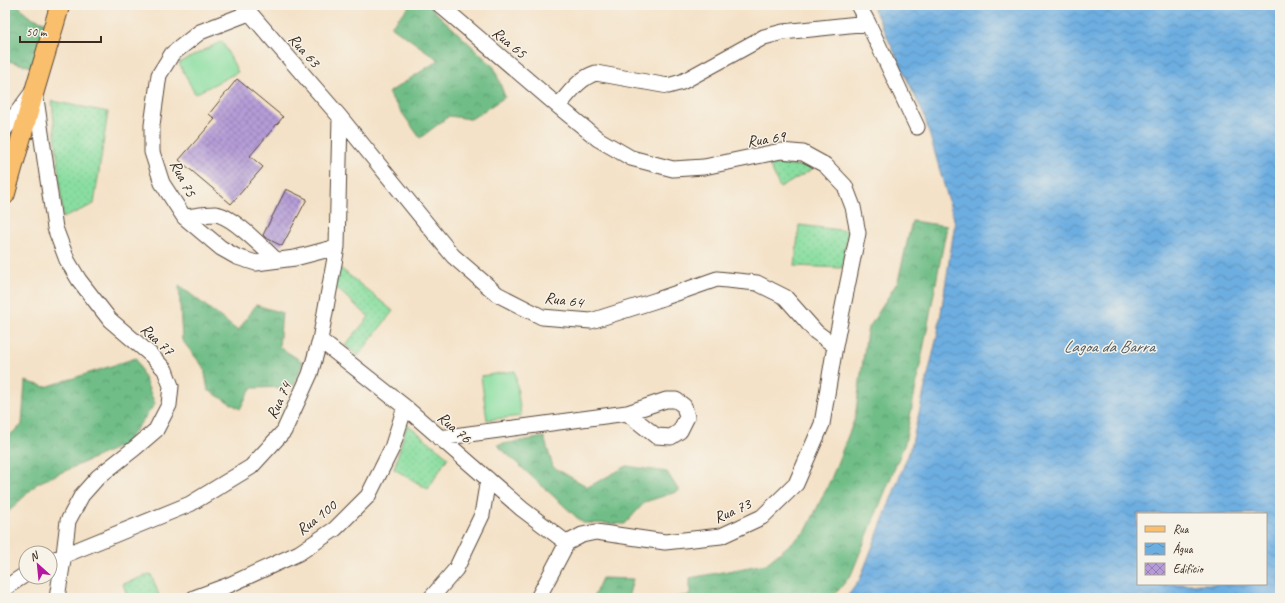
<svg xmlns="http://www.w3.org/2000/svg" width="1285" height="603" viewBox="0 0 1285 603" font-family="Caveat,sans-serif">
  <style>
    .grass { fill: url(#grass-dots); stroke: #628460 }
    .forest { fill: url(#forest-crowns); stroke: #557452 }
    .pitch { fill: #8adea1; stroke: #628460 }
    .water { fill: url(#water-waves); stroke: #546c80; fill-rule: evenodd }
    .building { fill: url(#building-cross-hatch) }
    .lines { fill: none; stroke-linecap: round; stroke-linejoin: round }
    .minor-casing { stroke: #574638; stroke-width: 17 }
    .major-casing { stroke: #574638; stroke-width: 21 }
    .minor { stroke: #fff; stroke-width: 15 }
    .major { stroke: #f9bf6d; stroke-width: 19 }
    .labels { text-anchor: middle; stroke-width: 3; stroke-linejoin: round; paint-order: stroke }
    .street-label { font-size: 16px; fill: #3b2a1e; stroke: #f7f3e8 }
    .water-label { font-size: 17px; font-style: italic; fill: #4c5862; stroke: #f7f3e8 }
  </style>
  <defs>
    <pattern id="grass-dots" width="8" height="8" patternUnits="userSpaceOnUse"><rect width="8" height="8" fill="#8adea1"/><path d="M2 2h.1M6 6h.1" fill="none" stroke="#78bf8a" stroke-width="1.8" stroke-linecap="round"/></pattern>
    <pattern id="forest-crowns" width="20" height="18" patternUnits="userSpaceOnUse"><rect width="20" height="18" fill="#6fbd87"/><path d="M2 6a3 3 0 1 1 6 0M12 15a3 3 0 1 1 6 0" fill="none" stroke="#5c9a6e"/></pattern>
    <pattern id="water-waves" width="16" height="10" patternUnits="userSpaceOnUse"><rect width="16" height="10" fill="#6daee1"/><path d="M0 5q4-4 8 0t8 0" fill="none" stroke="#5b8eb6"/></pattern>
    <pattern id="building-cross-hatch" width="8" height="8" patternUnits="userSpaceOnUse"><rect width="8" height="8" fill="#b59cd8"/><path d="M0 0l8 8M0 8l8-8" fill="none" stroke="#947faf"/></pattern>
  </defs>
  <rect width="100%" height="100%" fill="#f7f3e8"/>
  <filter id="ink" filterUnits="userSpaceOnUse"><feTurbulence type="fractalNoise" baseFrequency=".025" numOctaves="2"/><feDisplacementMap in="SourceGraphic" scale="8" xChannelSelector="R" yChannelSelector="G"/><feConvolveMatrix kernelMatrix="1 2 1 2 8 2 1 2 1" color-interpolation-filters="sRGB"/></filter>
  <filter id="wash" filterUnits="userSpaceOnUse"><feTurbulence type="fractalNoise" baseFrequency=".012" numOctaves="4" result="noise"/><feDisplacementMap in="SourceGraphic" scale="16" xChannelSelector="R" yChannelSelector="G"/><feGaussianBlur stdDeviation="0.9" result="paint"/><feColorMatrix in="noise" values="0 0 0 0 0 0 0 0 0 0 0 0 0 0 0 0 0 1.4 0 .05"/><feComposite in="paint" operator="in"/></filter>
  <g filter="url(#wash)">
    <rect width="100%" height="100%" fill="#f4e2c8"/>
    <path class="grass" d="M52 101 108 112 94 204 63 218Z
      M769 164 816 167 780 188Z
      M799 225 848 231 842 268 795 266Z
      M339 267 393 311 358 356 345 345 369 317 334 286Z
      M407 424 448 457 428 489 394 469Z
      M151 574 160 598H128L123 584Z"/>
    <path class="forest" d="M5 5H18L28 16 47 23 31 67 5 60V41L8 33H5Z
      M411 5H428L494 67 505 97 471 119 449 116 420 138 388 93 439 60 391 26Z
      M912 221 947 226 905 443 851 575 832 598H801L794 594 785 598H671L690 595V578L766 564 806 531 831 479 855 418 867 331 898 281Z
      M179 285 238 331 256 305 282 313 279 347 303 362 293 387 251 388 240 409 208 390 204 368 182 340Z
      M136 358 155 404 125 444 38 483 5 515V439L22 425 25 381 46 387Z
      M544 437 553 467 588 487 627 466 667 472 679 491 645 502 625 524 583 523 497 445Z
      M602 578 633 579 628 598H593Z"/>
    <path class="pitch" d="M222 41 238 72 195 94 179 63Z
      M515 371 521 416 487 420 481 376Z"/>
    <path class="water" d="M872 5H1280V598H846L860 579 911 447 938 332 955 223 924 115ZM1138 514H1266V584H1138Z"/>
    <g id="blocks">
      <path class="building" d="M237 79 283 117 250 156 263 167 231 204 179 160 215 119 209 114Z
        M286 189 307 199 282 246 266 238 263 235Z"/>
    </g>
  </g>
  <g filter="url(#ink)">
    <use href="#blocks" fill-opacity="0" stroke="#574638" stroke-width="1"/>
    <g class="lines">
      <defs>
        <path id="minor" d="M243 5 340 117 453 256 497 294 542 317 591 321 657 300 717 279 757 283 785 297 816 332 835 346
          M440 5 558 106 598 139 631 158 673 169 704 167 781 151 803 153 825 165 845 186 853 207 858 233 835 346 822 424 796 484 762 517 721 536 665 542 596 532 582 535 567 543 538 598
          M858 5 868 23 917 127
          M249 13 200 32 172 54 159 75 152 125V152L162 183 184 217 221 248 237 257 256 263 295 258 337 247
          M35 92 55 228 67 260 79 280 110 320 151 355 165 370 171 386 169 405 156 430 135 448 98 477 82 495 68 521 64 554 57 598
          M558 106C569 94 579 78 596 73L668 86 682 82 764 37 783 32 868 23
          M5 129 31 94
          M184 217C194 216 205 214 215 214 232 215 263 248 276 260
          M320 340 405 407 522 509 567 543
          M439 438 627 413 666 400H676L684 406 687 417 680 431 671 437 656 436 627 413
          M50 561 190 504 251 467 284 431 310 374 320 340 337 247 340 117
          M5 588 26 574
          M194 598 229 585 299 553 335 529 368 496 392 448 405 407
          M431 598 456 569 482 515 488 479"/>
        <path id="major" d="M5 195 35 89 60 5"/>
      </defs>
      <use href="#minor" class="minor-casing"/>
      <use href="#major" class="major-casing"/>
      <use href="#minor" class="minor"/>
      <use href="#major" class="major"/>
    </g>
  </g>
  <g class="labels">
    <g class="street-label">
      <text transform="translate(510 42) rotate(40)" y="6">Rua 65</text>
      <text transform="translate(305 50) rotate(49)" y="6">Rua 63</text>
      <text transform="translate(766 138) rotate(-8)" y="6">Rua 69</text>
      <text transform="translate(184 178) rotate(63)" y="6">Rua 75</text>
      <text transform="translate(564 299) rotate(8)" y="6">Rua 64</text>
      <text transform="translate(158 339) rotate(43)" y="6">Rua 77</text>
      <text transform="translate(278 400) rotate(-65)" y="6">Rua 74</text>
      <text transform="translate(455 427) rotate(41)" y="6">Rua 76</text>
      <text transform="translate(732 510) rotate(-24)" y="6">Rua 73</text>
      <text transform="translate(316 517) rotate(-38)" y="6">Rua 100</text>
    </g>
    <g class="water-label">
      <text x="1109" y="352">Lagoa da Barra</text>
    </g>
  </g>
  <rect width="1285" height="603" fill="none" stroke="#f7f3e8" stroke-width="20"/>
  <rect x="1137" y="513" width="130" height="72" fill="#f7f3e8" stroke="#aca397"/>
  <rect x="1145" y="526" width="20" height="6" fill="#f9bf6d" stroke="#aca397"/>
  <text x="1173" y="533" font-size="12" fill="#3b2a1e">Rua</text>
  <rect x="1145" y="543" width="20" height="12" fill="url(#water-waves)" stroke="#aca397"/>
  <text x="1173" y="553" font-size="12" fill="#3b2a1e">Água</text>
  <rect x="1145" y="563" width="20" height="12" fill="url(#building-cross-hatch)" stroke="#aca397"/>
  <text x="1173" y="573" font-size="12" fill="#3b2a1e">Edifício</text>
  <g transform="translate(38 565) rotate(333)"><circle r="19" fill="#f7f3e8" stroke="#aca397"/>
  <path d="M0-3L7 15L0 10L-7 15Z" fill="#b5179e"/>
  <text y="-6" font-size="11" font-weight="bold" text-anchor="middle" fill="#3b2a1e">N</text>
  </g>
  <path d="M20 36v6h81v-6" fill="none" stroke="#3b2a1e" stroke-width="2"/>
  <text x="26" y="36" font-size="12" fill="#3b2a1e" stroke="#f7f3e8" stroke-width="3" paint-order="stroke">50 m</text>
</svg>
